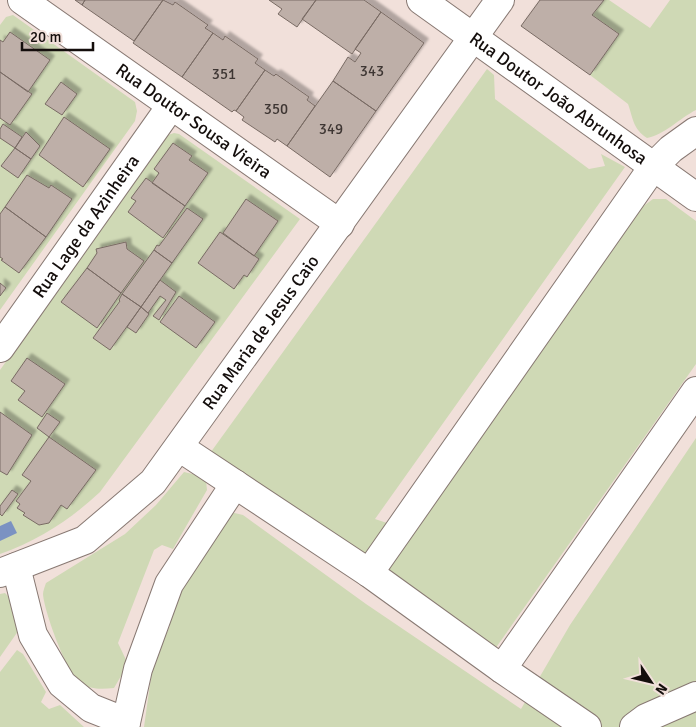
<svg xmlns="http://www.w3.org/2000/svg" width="696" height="727" viewBox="0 0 696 727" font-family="Signika,sans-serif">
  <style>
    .green { fill: #cfd9b5 }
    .water { fill: #7b92c2 }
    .building { fill: #beafa8; stroke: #796b64; filter: url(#shadow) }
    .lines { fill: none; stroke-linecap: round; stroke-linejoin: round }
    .minor-casing { stroke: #887973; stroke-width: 30 }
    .minor { stroke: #fff; stroke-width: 28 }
    .labels { text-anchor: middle; stroke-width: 4; stroke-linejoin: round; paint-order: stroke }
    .number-label { font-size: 15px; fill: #3e3633 }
    .street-label { font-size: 18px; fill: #140e0c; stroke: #f1e0da }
  </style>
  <defs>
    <filter id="shadow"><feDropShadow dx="4.5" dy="-4.5" stdDeviation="1" flood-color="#0004"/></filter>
  </defs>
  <rect width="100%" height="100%" fill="#f1e0da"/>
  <path class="green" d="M604 0H609L650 28 670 0H696V110C680 118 664 135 647 138 633 129 633 118 628 104L590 75 619 34 592 15Z
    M13 15 135 102 137 111 135 121 0 310V25L6 17Z
    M487 69 494 75 495 99 589 169 605 166 601 154 625 167 375 519 390 524 368 554 359 557 208 456Z
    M174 133 179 134 300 219 100 492C70 520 39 540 0 554V370L168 135Z
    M653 199H666L696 221V364L495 649 382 572 638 210Z
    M696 438V682L690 685 696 700V727H144L153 663 170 626V606L226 511 243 515 366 604 521 709 570 625Z
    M184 472 197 475 206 481 207 490 173 549 162 545 154 550 118 643 128 664 114 688C102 689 91 690 80 683 67 674 44 611 43 594 43 591 45 586 46 583L125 534 156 505Z
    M5 593 12 600 21 627 0 657V594Z
    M17 650 23 654 46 692 41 702 49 709 60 705 84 727H0V672Z"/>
  <path class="water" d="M11 521 17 533 0 541V526Z"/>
  <path class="building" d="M75 0H85L82 5Z
    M85 0H163L134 41 82 5Z
    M163 0 173 5 175 2 208 25 205 28 213 33 182 77 133 43Z
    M269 0H316L297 27 278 14 282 9Z
    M316 0H364L381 12 352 54 302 19Z
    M540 0H604L592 15 619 34 590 75 521 26Z
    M381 12 424 43 376 111 333 81 348 57 355 62 361 53 355 49Z
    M10 32 50 60 28 92 0 72V40L3 42Z
    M213 33 223 40 225 36 258 59 255 63 265 70 236 111 234 110 232 112 182 77Z
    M265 70 274 76 276 74 309 97 307 100 315 106 287 146 277 139 275 142 242 120 244 117 236 111Z
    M0 72 32 94 10 125 0 118Z
    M333 81 376 111 330 177 287 146Z
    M61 82 77 94 62 115 45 104Z
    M64 117 110 149 83 187 39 155Z
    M3 124 22 137 15 148 0 138V129Z
    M26 132 40 146 31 159 15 148Z
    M173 143 192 156 189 160 208 173 185 206 152 183 159 173 154 169Z
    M15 148 31 159 18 178 1 166Z
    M27 175 49 188 51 185 72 199 46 237 5 207Z
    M146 178 185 206 163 238 128 212 136 201 131 198Z
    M246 199 278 221 254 256 223 233Z
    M5 207 46 237 19 273 1 260 3 259 0 257V214Z
    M187 208 203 219 172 263 154 250 157 245 159 246Z
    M220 232 259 259 247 277 244 275 234 289 198 263Z
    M126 242 127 249 144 261 121 293 87 268 97 253 96 249Z
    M154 250 172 263 141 307 122 294Z
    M87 268 121 293 97 328 61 302Z
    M160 280 176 292 159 320 153 316 166 300 160 296 148 313 141 307Z
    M0 283 6 288 0 296Z
    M122 294 141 307 110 350 93 338 120 301 119 300Z
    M179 296 215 322 196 348 160 322Z
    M141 307 149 314 136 333 127 327Z
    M27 358 65 384 42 417 18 400 25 391 11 381Z
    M0 412 32 435 7 475 0 471Z
    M47 413 60 422 49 437 37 428Z
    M49 437 96 470 67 509 61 505 49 523 39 525 23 515 25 513 17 508 20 504 16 501 31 481 22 475Z
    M12 490 18 494 2 516 0 514V506Z"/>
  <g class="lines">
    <defs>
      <g id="minor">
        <path id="s1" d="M22 0 340 224"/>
        <path id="s2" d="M421 0 696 197"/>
        <path id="s3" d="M0 348 171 106"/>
        <path d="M179 447 369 573 502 669 696 391"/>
        <path d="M16 567 33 635 62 684 91 708 126 722"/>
        <path id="s4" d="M0 573 85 540 153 482 500 0"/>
        <path d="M369 573 653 167 671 149 696 131"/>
        <path d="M502 669 587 727"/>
        <path d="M125 727 138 669 169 584 235 484"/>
        <path d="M634 727 646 718 696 696"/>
      </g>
    </defs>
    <use href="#minor" class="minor-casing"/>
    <use href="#minor" class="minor"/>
  </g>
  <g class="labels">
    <g class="number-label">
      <text x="372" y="76">343</text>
      <text x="224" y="79">351</text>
      <text x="276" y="114">350</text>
      <text x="331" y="134">349</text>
    </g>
    <g class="street-label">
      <text dy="6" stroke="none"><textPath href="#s2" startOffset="169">Rua Doutor João Abrunhosa</textPath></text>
      <text dy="6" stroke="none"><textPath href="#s1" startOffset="210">Rua Doutor Sousa Vieira</textPath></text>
      <text dy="6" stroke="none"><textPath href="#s3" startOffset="149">Rua Lage da Azinheira</textPath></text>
      <text dy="6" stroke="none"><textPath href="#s4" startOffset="365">Rua Maria de Jesus Caio</textPath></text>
    </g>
  </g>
  <g transform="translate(651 682) rotate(125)" stroke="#f1e0da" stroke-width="4" paint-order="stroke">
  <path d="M0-4L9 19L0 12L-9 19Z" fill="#140e0c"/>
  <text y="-8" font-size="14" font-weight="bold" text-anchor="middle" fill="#140e0c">N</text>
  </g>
  <path d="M22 42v8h71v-8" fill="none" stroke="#140e0c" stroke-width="2.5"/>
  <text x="30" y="42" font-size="15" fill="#140e0c" stroke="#f1e0da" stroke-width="4" paint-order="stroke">20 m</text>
</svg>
